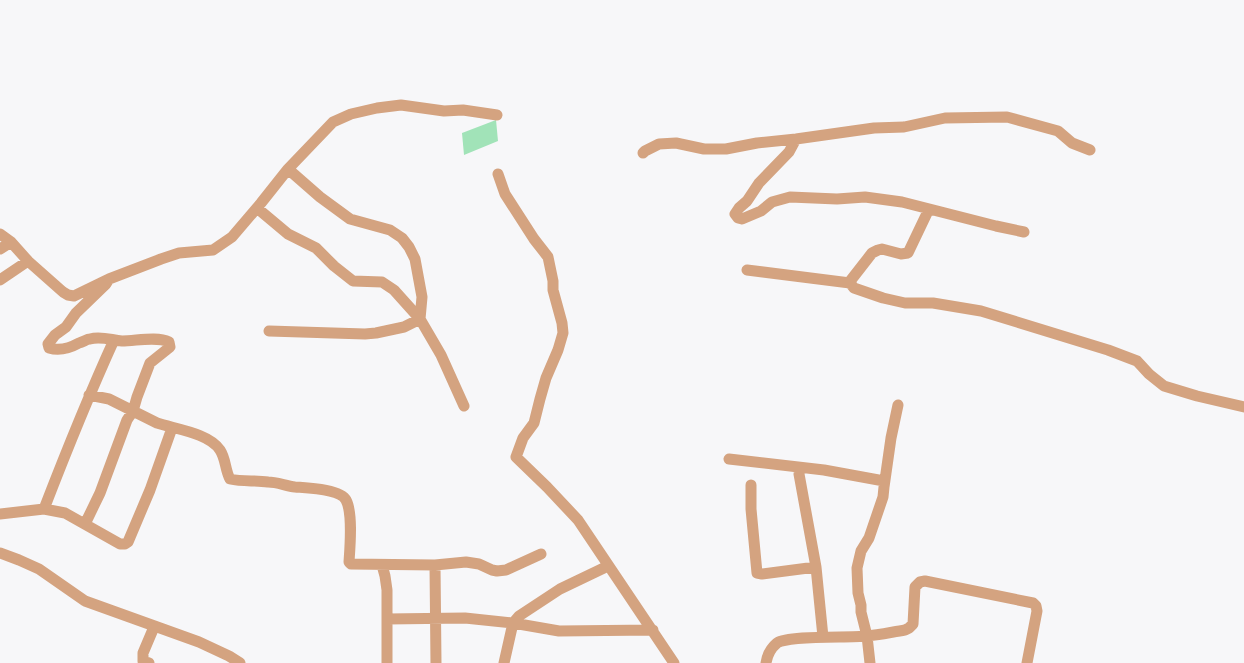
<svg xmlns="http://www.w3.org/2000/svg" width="1244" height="663" viewBox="0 0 1244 663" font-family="Cabin,sans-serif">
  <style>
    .park { fill: #a1e3b8 }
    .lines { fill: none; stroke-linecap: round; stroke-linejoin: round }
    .minor { stroke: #d4a380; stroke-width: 11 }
  </style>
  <rect width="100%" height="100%" fill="#f7f7f9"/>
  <path class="park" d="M496 120 498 141 464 155 462 133Z"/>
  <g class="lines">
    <path class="minor" d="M796 139 789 152 759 183 747 201 739 208 735 214 738 218 742 219 761 211 772 202 790 197 837 199 865 197 902 202 996 226 1024 232
      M643 153 645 151 659 144 676 143 704 149H726L757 143 796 139 874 128 904 127 945 118 1007 117 1058 131 1072 143 1090 150
      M498 174 505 194 534 239 548 257 553 281V290L562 323 563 333 558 350 546 378 540 399 534 423 523 438 516 457 547 487 578 520 674 663
      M257 208 288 234 316 248 334 266 353 281 382 282 394 290 420 319 441 355 464 406
      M929 209 908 253 901 254 882 249 878 250 872 253 851 280 850 283 854 288 883 298 905 303H933L981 311 1108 350 1137 361 1149 374 1164 386 1197 396 1244 407
      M0 234 11 242 28 261 63 292 68 295 74 296 109 279 161 259 179 253 213 250 232 237 261 203 288 169 333 122 351 114 377 108 401 105 444 111 463 110 497 115
      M0 249 11 242
      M747 270 850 283
      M109 279 106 284 76 313 66 327 55 335 48 344 49 348C59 351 70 348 79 343 83 342 87 339 90 339 101 336 111 340 122 341 136 341 157 336 169 342L170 347 150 363 137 397 133 411C141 415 149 419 157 423 175 429 209 433 220 450 226 459 225 470 230 479 243 482 255 480 268 482 277 482 286 486 295 487 307 488 340 489 346 500 353 513 350 547 349 562L351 564 435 565 466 562 479 564 492 570 497 571 506 570 541 554
      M0 280 28 261
      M269 331 365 334 376 333 404 327 420 319 422 297 415 259 409 247 402 238 390 230 350 219 320 197 288 169
      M729 459 824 470 884 481
      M799 474 816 567 823 637
      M751 485V509L757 573 762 574 816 567
      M44 509C66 452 89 395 114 340
      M0 514 44 509 65 513 120 544H125L128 542 150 490 172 428
      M85 524 100 493 127 420 133 411 109 399 89 395
      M0 553 19 560 39 569 85 601 199 642 229 656 240 663
      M382 565 385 576 387 590V663
      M435 565 436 663
      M387 619 465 618 513 623 559 631 653 630
      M149 663 143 661V653L154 627
      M504 663 513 623 519 616 560 589 608 566
      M766 663C767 656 771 648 777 643 789 635 849 638 866 636 879 635 892 632 905 630L909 628 913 624 915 587 920 582 925 581 1033 603 1036 606 1037 611 1027 663
      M870 663 867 636 861 612V605L858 593 857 568 861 551 869 538 883 497 884 487 891 438 898 405"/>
  </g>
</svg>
